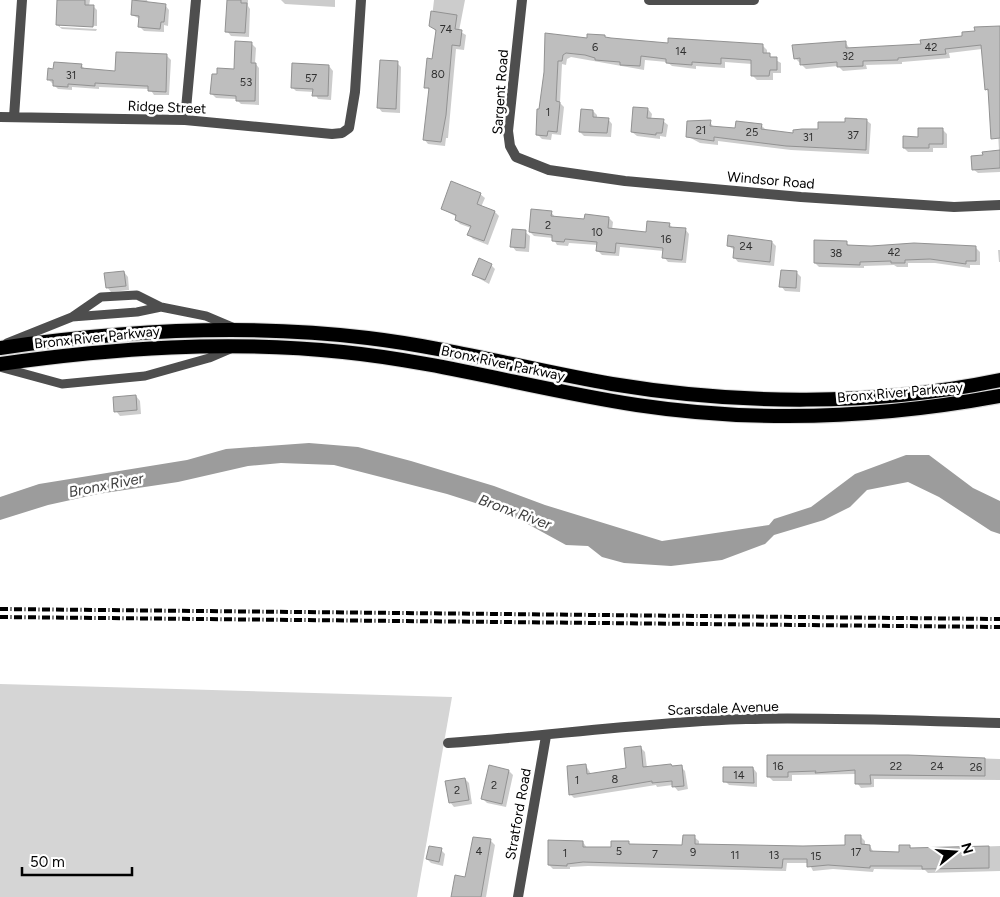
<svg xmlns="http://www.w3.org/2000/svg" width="1000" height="897" viewBox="0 0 1000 897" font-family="Figtree,sans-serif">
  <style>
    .green { fill: #d5d5d5 }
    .water { fill: #9c9c9c }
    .shadow { fill: #0003 }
    .building { fill: #bebebe; stroke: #929292 }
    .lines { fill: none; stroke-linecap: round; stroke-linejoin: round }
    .trunk-casing { stroke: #dbdbdb; stroke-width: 16 }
    .service { stroke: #4e4e4e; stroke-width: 9 }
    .minor { stroke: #4e4e4e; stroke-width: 10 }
    .trunk { stroke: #000; stroke-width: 14 }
    .rail { stroke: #000; stroke-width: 4; stroke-dasharray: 8 2.5 1 2.5; stroke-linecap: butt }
    .labels { text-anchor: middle; stroke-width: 5; stroke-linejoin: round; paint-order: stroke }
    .number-label { font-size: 11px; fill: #303030 }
    .street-label { font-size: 14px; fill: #000; stroke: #fff }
    .water-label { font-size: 15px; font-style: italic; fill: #3d3d3d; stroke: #fff }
  </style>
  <rect width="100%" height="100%" fill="#fff"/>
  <path class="green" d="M0 684 452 697 417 897H0Z"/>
  <path class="water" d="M309 443 358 447 411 461 494 486 545 505 662 541 769 525 774 519 811 507 855 474 906 455H929L973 488 1000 501V534L991 531 939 497 908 482 867 490 850 507 824 520 774 535 765 544 722 560 671 566 624 563 602 557 588 546 566 545 524 522 491 508 447 494 334 465 281 463 248 466 178 482 98 494 48 505 0 520V497L39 484 187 460 226 449Z"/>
  <path class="shadow" d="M59 0H90L89 6H93L97 10V26L60 24V27L97 29 96 31 62 29 57 25Z
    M134 0H147L148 4 165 5 169 10 168 26 164 25V32L144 31 140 27V19L132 15Z
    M227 0H248V6L250 9 249 37 231 36 227 31Z
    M281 0H335V7L285 4Z
    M434 0H465L459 31 466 35 464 50 456 49 448 138H446L445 146 428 144 424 139 430 91 426 87 433 60 437 32 431 26Z
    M1000 27V172L978 173 973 169 999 151 998 131 989 92 986 89 982 49 949 53 950 58 902 62V64L866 65 867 69 843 71 838 66 806 69 795 58 845 42 850 49 922 45Z
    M546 35 588 40 604 36 607 39 669 44 763 46 767 50V55L781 63V73H773V80H757L752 75V64L725 62V68L696 66V69L672 66 667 62 645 60 644 70 571 57 567 59 566 65 562 64 560 103 564 107 561 135 552 134 551 140 542 139 537 134 546 72Z
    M251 43 256 48 255 63 259 68V105L241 104 236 99 216 98 212 94 235 70Z
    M167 56 171 60 169 95H154L150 89 99 87V89L72 87V90L58 89 48 79 81 65 86 70 116 72Z
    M397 63 401 67 400 113 382 112 378 107Z
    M329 66 333 71 331 100 318 99 314 92 296 91 292 87Z
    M648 109 652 114 651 120 663 121 668 125 666 137 660 136V139L637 136 632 132Z
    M593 111 597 115V118L608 119 612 124 611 137 584 136 580 132Z
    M866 120 871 124 869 154 791 150 718 141V145L700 143 687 136 710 122 714 128 736 129 761 125 766 130 794 134Z
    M942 129 947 134V148H933V152H908L904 148 919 138Z
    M480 194 485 198 481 207 495 212 499 216 488 245 473 239 469 235 471 228 460 224 456 220 457 217 442 209Z
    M551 212 555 217 585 220 609 218 613 222 612 230 647 233 669 224 673 228 685 229 689 234 686 263 668 262 664 257V251L620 247 619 256 602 255 597 250 598 245 569 243 568 246 557 245 553 238 534 236 530 232Z
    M525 232 530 236 529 252 516 251 512 246Z
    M772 242 776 246 774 266 738 262 734 257 735 250 728 246Z
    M846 243 850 246 976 248 980 252V265H970V268L935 263H908V267H897L894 265 864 266V268L819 267 815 263Z
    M998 250H1000V262H999Z
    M491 265 495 269 489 284 473 275Z
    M124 272 128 277 129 290 111 292 107 287Z
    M782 272 797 273 801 277 800 292 785 291 781 286Z
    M136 396 140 401 141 414 120 416 116 411Z
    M641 748 645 752 647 768 681 767 685 771 688 789 678 791 673 785 657 787 656 785 574 798 570 794 586 766 591 774 627 770Z
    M908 756 1000 759V780L874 779V787L861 788 857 783V774L792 775V781H773L769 777 768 757Z
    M753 768 757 773V787L729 785 725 781Z
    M509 771 513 775 506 807 487 803 483 799Z
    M465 779 469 783 472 804 454 807 450 802Z
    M694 837 699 841V845L803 848 846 846 861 837 865 841V846H870L874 853H900L910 847 912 849 1000 846V871L928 873 925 870 874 869 873 872 833 869 813 871 809 863H787L786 871 588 866 570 867V869H553L549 865 583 842 587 848H612L628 843 631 846H684Z
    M490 840 495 845 486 897H452Z
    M441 850 445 854 443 866 431 863 427 859Z"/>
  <path class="building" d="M57 0H85V5H94L93 27 56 25Z
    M132 0 166 4 164 22H161L160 29 138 27 139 16 131 15Z
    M227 0H241V3H247L245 33 225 32Z
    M431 11 457 15 455 29 462 30 460 46 452 45 446 115 441 142 423 140 429 88H424L427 58 432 59 436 30 429 26Z
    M1000 26V138L991 139 988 89 985 90 981 45 945 49 946 54 898 58V60L863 61V66L837 67V62L800 65V58L794 59 792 45 846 41V48L921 44 920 40 962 36V32L975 31 974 27Z
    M545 33 587 38V34L605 35V37L611 38 668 43V38L763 44V53H770V57H777V70H770L769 76H751V60L721 58V64L692 62V65L666 63V59L641 56 640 66 620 65V62L595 60V58L585 55 566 53 563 55 562 61H558L556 101 560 102 557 132 548 131 547 136 536 135 537 109H539L544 72Z
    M235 41 252 42 251 63H256L255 101H236V96L210 94 212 74H217V68L234 69Z
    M116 52 167 54 166 92 148 91V86H145L95 83V86L68 84V87L53 86V80H47L48 68 53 69 54 62 82 64 81 68 115 71Z
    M380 60 398 61 396 109 377 108Z
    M292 63 329 65 328 96H312L313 89 291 88Z
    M633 107 648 108 647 118 664 119 662 133H656V135L631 132Z
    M581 109 593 110V117L609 118 607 133 579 132Z
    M845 118 867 119 866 150 786 146 714 137V141L686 137 687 121 711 120 710 126 735 128 736 121 762 124 761 129 793 133V130L802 129H818V122H845Z
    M918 128H943V144H929V148H903V136L918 137Z
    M1000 150V168L972 170 971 156 983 155 982 152Z
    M451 181 481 193 477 204 495 211 484 241 467 235 471 226 455 220 456 215 441 209Z
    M531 209 552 211 551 216 584 219 585 214 609 217 608 228 646 232 647 221 670 223 669 227 686 228 682 260 662 258 663 248 616 243 615 253 596 251 597 242 565 239 564 242 552 241V235L529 232Z
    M512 229 526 230 525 248 510 247Z
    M728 235 772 241 770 262 733 258 734 247 727 246Z
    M814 240 847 241V245L871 246 914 243 976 246V261H966V264L930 259 905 260V263H891V261L860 262V265L814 263Z
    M479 258 492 264 485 280 472 275Z
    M781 270 797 271 796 288 779 287Z
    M124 271 126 286 106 288 104 273Z
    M136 395 137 410 114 412 113 397Z
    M641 746 643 767 671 764 672 766 682 765 684 786 672 787V781L652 783V781L569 795 567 766 586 764 587 774 626 768 624 748Z
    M767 755H908L985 758V776L870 775 871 784H855V770L815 773 816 771 788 772V777H767Z
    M489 765 509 770 502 804 481 799Z
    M723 767H753L754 783 723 782Z
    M465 778 469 800 449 803 445 781Z
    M683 835H695V844L803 846 845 845V835H861V844L870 845V851L899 852V845H910V848L989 846V868L922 869V866H870V868L828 865 807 867V859H783L782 868 583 862 567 864V866L548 865V840L583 841V847H611V841H629V844L682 845Z
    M473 837 491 839 481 897H451L455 875 465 877Z
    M429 846 442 848 439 862 426 859Z"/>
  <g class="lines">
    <defs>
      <path id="trunk" d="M0 348C123 330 245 323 368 338 451 348 531 370 612 384 739 405 874 406 1000 380
        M0 364C114 348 228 340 343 352 442 362 538 390 637 405 757 423 881 418 1000 396"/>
    </defs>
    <use href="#trunk" class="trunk-casing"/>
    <path class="service" d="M72 317 137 312 161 307
      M7 343 72 317 101 297 137 295 161 307 206 316 232 327
      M0 367 62 384 145 376 209 358 230 349"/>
    <path class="minor" d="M522 0 508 131 510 146 516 157 549 170 625 181 801 197 954 207 1000 205
      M649 0H754
      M0 117 185 120 332 134 342 133 349 128 355 92 361 0
      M14 117 22 0
      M185 120 196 0
      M448 743C548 736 647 722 746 719 831 717 916 721 1000 723
      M518 897 546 736"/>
    <use href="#trunk" class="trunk"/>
    <path class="rail" d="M0 609 1000 619
      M0 617 1000 627"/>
  </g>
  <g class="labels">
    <g class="number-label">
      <text x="446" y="33">74</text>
      <text x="595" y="51">6</text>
      <text x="931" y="51">42</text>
      <text x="681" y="55">14</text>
      <text x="848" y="60">32</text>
      <text x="438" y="78">80</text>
      <text x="71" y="79">31</text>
      <text x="311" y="82">57</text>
      <text x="246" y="86">53</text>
      <text x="548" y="116">1</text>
      <text x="701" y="134">21</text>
      <text x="752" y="136">25</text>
      <text x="853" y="139">37</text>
      <text x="808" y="141">31</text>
      <text x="548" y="229">2</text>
      <text x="597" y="236">10</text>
      <text x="666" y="243">16</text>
      <text x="746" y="250">24</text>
      <text x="894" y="256">42</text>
      <text x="836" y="257">38</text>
      <text x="778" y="770">16</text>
      <text x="896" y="770">22</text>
      <text x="937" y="770">24</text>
      <text x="976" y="771">26</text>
      <text x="739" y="779">14</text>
      <text x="615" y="783">8</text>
      <text x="577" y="784">1</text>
      <text x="494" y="789">2</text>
      <text x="457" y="794">2</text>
      <text x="479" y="855">4</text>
      <text x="619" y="855">5</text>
      <text x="693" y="856">9</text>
      <text x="856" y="856">17</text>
      <text x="565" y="857">1</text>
      <text x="655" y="858">7</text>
      <text x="735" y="859">11</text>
      <text x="774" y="859">13</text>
      <text x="816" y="860">15</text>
    </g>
    <g class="street-label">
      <text transform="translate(500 92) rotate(-86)" y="5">Sargent Road</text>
      <text transform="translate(167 107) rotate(2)" y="5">Ridge Street</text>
      <text transform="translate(771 180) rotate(5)" y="5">Windsor Road</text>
      <text transform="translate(97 337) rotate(-6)" y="5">Bronx River Parkway</text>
      <text transform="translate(503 363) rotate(12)" y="5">Bronx River Parkway</text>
      <text transform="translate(900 392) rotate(-5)" y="5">Bronx River Parkway</text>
      <text transform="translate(723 708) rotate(-2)" y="5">Scarsdale Avenue</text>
      <text transform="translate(518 814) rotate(-80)" y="5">Stratford Road</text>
    </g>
    <g class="water-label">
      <text transform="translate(106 485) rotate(-11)" y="5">Bronx River</text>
      <text transform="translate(515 512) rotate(20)" y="5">Bronx River</text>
    </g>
  </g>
  <g transform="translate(955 852) rotate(73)" stroke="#ffffff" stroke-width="4" paint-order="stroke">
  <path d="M0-4L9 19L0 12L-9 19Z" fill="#000000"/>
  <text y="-8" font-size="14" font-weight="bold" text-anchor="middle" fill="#000000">N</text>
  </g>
  <path d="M22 867v8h110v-8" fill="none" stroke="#000000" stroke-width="2.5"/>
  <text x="30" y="867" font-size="15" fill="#000000" stroke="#ffffff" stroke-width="4" paint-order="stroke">50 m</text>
</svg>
